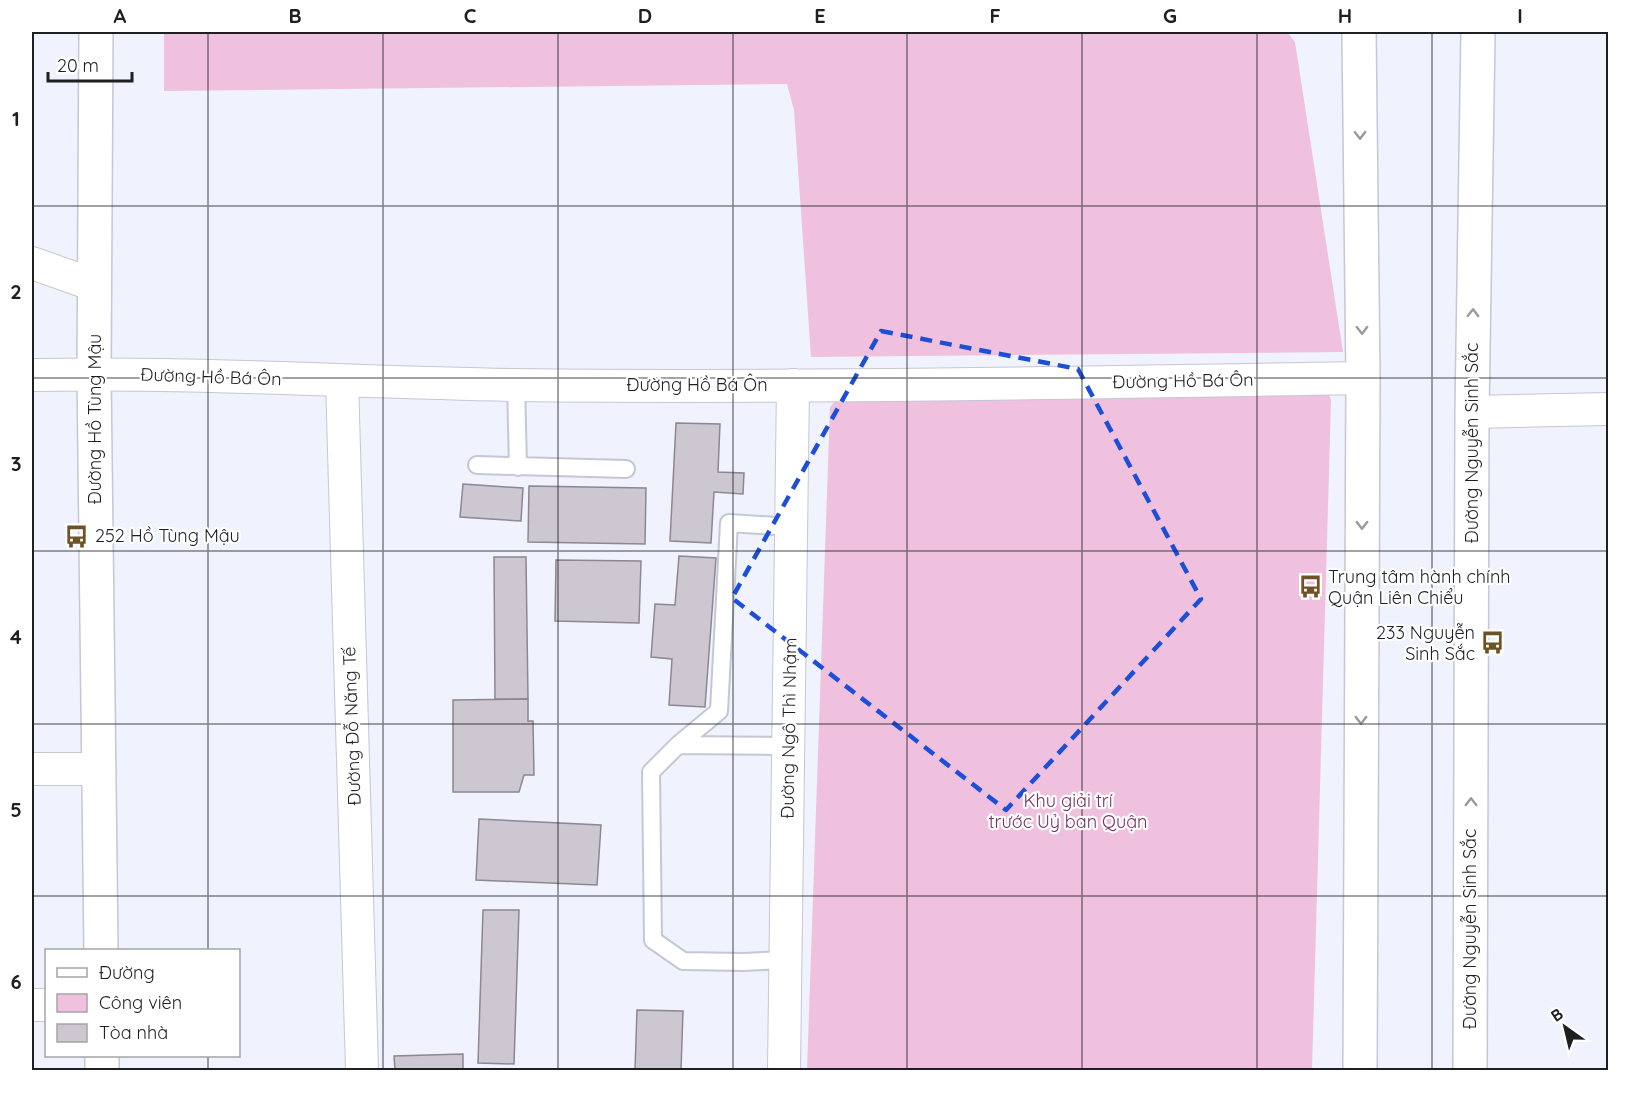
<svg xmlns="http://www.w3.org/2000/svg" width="1640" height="1102" viewBox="0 0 1640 1102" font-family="Quicksand,sans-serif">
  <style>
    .green { fill: #efc1de }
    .building { fill: #ccc7d1; stroke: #8c8791; stroke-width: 1.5 }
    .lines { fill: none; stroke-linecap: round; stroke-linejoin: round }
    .lane-casing { stroke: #c5c7d2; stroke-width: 20 }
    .street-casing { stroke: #c5c7d2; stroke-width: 34 }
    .secondary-casing { stroke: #c5c7d2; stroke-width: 36 }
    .lane { stroke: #fff; stroke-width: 16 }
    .street { stroke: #fff; stroke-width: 32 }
    .secondary { stroke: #fff; stroke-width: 33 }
    .oneway { stroke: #9a9a9c }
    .marked { fill: none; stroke: #1d4ed8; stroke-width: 4.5; stroke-dasharray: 12 8; stroke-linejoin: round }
    .grid { fill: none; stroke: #1e1f23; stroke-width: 1.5; stroke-opacity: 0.55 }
    .labels { text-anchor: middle; stroke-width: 4.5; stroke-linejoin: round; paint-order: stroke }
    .street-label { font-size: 18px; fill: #1e1f23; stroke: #fff }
    .poi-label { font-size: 18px; fill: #1e1f23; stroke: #fff; text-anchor: start }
    .park-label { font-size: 18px; fill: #743360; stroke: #fff }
    .neatline { fill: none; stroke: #1e1f23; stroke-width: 2 }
    .grid-label { font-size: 20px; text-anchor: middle; font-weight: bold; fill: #1e1f23 }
  </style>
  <rect width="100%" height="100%" fill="#f0f2fd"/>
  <path class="green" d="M164 32H1287L1295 42 1343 352 811 357 794 110 787 84 164 91Z
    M1327 389 1331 400 1312 1070H807L830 407 837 399Z"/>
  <path class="building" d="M676 423 720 424 718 472 744 473 743 494 714 492 711 543 670 541Z
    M463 484 523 488 521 521 460 517Z
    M529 486 646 488 645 544 528 542Z
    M679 556 716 558 705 707 669 705 672 659 651 657 655 604 675 605Z
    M494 557H526L528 699H495Z
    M556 560 641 561 639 623 555 621Z
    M528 699V721H533L534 775H524L519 792H453V700Z
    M479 819 601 825 597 885 476 880Z
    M483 910H519L514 1064 478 1063Z
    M637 1010 683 1011 681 1070H635Z
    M463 1054V1070H395L394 1056Z"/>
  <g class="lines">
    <defs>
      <path id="lane" d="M516 385 518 467
        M477 465 626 469
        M678 745 719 711 729 523 791 527
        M786 960 743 962 683 961 653 940 651 772 678 745 788 746"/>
      <path id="street" d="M32 263 94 285
        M32 375C192 372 352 382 513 385 796 388 1079 383 1363 378
        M342 381 362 1070
        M1472 412 1608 409
        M32 769H99
        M32 1005H46
        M784 1070 793 385"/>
      <path id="secondary" d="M96 32 94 374 101 950
        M1359 32 1363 378 1360 1070
        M102 1070V1056
        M1470 1070 1472 412 1478 32"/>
    </defs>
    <use href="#lane" class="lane-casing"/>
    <use href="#street" class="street-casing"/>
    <use href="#secondary" class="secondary-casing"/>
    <use href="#lane" class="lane"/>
    <use href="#street" class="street"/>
    <use href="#secondary" class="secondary"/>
  </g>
  <defs><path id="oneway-chevron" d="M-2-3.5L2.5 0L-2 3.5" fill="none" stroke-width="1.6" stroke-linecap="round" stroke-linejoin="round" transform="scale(1.5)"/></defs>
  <g class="oneway">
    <use href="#oneway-chevron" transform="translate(1360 135) rotate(89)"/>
    <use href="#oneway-chevron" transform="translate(1473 313) rotate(-89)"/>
    <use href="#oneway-chevron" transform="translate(1362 330) rotate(89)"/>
    <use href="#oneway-chevron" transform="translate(1362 525) rotate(90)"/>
    <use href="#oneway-chevron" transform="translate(1361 720) rotate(90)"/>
    <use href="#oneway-chevron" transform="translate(1471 802) rotate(-90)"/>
  </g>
  <path class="marked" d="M881 331 1078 369 1201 599 1006 810 732 598Z"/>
  <path class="grid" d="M208 32V950M383 32V1070M558 32V1070M733 32V1070M907 32V1070M1082 32V1070M1257 32V1070M1432 32V1070M32 206H1608M32 378H1608M32 551H1608M32 724H1608M32 896H1608M208 1056V1070"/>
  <defs>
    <symbol id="bus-bare" viewBox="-9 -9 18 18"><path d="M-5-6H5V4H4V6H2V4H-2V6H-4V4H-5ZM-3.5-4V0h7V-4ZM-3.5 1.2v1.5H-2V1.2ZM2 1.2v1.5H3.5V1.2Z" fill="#6e5124" stroke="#fff" stroke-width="2.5" paint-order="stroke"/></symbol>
  </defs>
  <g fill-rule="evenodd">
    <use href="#bus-bare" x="60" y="520" width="33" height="33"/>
    <use href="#bus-bare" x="1294" y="570" width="33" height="33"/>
    <use href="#bus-bare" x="1476" y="626" width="33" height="33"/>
  </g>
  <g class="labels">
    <g class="street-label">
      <text transform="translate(211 377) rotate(2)" y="6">Đường Hồ Bá Ôn</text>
      <text transform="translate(1183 381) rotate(-1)" y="6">Đường Hồ Bá Ôn</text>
      <text x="697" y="391">Đường Hồ Bá Ôn</text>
      <text transform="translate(95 419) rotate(-90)" y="6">Đường Hồ Tùng Mậu</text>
      <text transform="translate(1472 443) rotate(-90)" y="6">Đường Nguyễn Sinh Sắc</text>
      <text transform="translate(352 726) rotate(-92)" y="6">Đường Đỗ Năng Tế</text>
      <text transform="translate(789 728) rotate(-89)" y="6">Đường Ngô Thì Nhậm</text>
      <text transform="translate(1470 929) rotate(-90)" y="6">Đường Nguyễn Sinh Sắc</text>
    </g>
    <g class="poi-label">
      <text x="95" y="542">252 Hồ Tùng Mậu</text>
      <text x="1328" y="583">Trung tâm hành chính<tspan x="1328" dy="21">Quận Liên Chiểu</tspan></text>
      <text x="1475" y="639" text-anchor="end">233 Nguyễn<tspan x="1475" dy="21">Sinh Sắc</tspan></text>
    </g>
    <g class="park-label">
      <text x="1068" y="807">Khu giải trí<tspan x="1068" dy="21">trước Uỷ ban Quận</tspan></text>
    </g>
  </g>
  <rect width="1640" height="1102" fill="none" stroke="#ffffff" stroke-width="66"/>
  <rect x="45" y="949" width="195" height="108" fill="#ffffff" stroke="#a5a5a7" stroke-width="1.5"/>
  <rect x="57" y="968" width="30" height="9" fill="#ffffff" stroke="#a5a5a7" stroke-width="1.5"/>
  <text x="99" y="979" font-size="18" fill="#1e1f23">Đường</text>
  <rect x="57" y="994" width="30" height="18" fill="#efc1de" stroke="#a5a5a7" stroke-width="1.5"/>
  <text x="99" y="1009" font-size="18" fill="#1e1f23">Công viên</text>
  <rect x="57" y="1024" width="30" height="18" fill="#ccc7d1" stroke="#a5a5a7" stroke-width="1.5"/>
  <text x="99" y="1039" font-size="18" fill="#1e1f23">Tòa nhà</text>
  <g transform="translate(1565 1027) rotate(326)" stroke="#ffffff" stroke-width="4.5" paint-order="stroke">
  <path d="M0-4.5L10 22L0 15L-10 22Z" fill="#1e1f23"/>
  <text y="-9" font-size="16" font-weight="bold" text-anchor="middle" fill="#1e1f23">B</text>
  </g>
  <path d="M48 72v9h84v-9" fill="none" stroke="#1e1f23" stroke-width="3"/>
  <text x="57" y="72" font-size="18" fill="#1e1f23" stroke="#ffffff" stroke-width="4.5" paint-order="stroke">20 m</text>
  <rect x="33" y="33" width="1574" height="1036" class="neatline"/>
  <g class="grid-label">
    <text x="120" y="23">A</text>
    <text x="295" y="23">B</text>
    <text x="470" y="23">C</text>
    <text x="645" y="23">D</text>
    <text x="820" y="23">E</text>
    <text x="995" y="23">F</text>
    <text x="1170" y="23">G</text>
    <text x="1345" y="23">H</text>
    <text x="1520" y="23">I</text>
    <text x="16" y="126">1</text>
    <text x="16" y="299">2</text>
    <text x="16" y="471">3</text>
    <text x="16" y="644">4</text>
    <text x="16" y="817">5</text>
    <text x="16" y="989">6</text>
  </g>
</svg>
